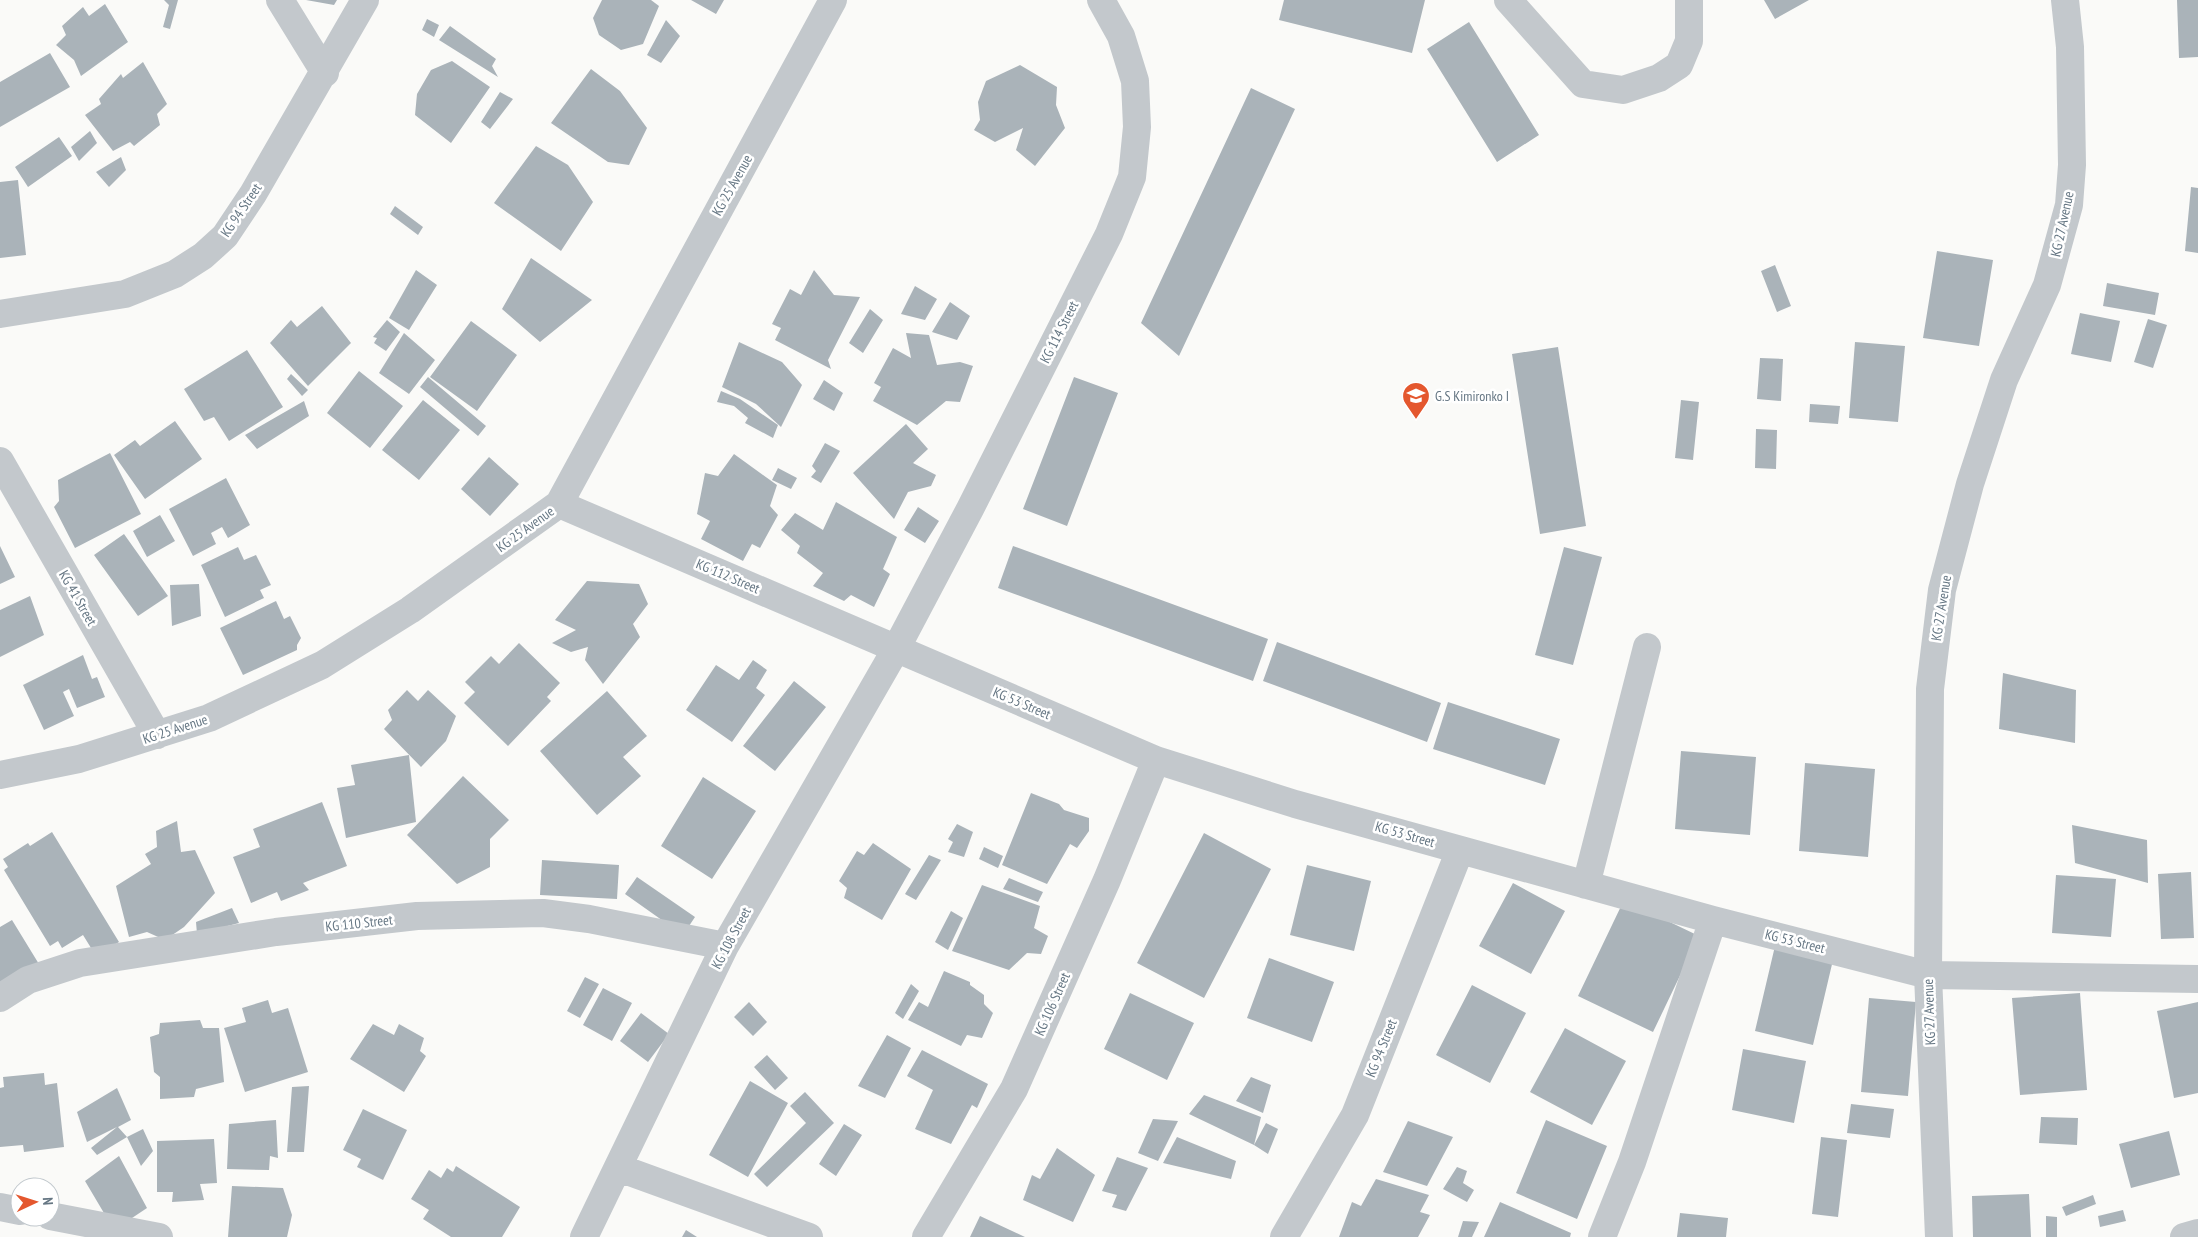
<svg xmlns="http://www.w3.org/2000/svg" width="2198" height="1237" viewBox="0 0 2198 1237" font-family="'PT Sans Narrow',sans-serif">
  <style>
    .building { fill: #aab3b9 }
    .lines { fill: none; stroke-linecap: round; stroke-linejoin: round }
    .street { stroke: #c3c8cc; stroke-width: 28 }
    .labels { text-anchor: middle; stroke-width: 5; stroke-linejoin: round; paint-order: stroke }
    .street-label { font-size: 14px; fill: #657683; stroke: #fff }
    .poi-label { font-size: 14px; fill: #657683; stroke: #fff; text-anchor: start }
  </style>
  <rect width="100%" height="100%" fill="#fafaf8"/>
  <path class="building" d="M164 0H178L170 29 163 27 169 5Z
    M306 0H337L334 5Z
    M602 0H651L659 6 643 44 621 50 599 35 593 18Z
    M691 0H724L716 14Z
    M1284 0H1425L1412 53 1279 20Z
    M1764 0H1809L1775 19Z
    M2177 0H2198V57L2179 58Z
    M105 4 128 42 81 76 74 60 56 45 66 35 62 26 83 7 89 16Z
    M427 19 439 25 434 37 422 30Z
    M666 20 680 36 661 63 647 55Z
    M1469 22 1539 135 1497 162 1427 49Z
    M450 26 496 59 492 66 498 77 439 40Z
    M50 53 70 87 0 127V82Z
    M452 61 490 87 451 143 415 115 417 94 431 70Z
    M143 62 167 104 157 114 160 125 134 146 130 142 113 151 85 115 101 104 99 99 121 74 123 78Z
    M1020 65 1057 87 1056 105 1065 128 1035 166 1016 150 1023 128 995 142 974 130 980 120 978 102 986 81Z
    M591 69 620 91 647 128 629 165 608 162 551 123Z
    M1251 88 1295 109 1179 356 1141 323Z
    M500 92 513 99 490 129 481 122Z
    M90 131 97 143 79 161 71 147Z
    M59 137 72 156 28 187 15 167Z
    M536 146 568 165 593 202 561 251 494 203Z
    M121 157 126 170 109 187 96 172Z
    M18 180 26 255 0 258V182Z
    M2191 187 2198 188V253L2185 251Z
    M395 206 423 227 418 235 390 214Z
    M1937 251 1993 260 1979 346 1923 338Z
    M531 258 592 300 540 342 502 309Z
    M1775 265 1791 306 1777 312 1761 271Z
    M416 270 437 285 409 330 389 318Z
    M814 270 834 295 860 297 828 360 831 369 775 340 781 328 772 324 790 289 801 295Z
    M2107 283 2159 293 2155 315 2103 306Z
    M915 286 937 299 925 320 901 314Z
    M950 302 970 316 957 340 932 332Z
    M322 306 351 343 308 386 270 343 291 320 297 327Z
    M870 309 883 320 863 353 849 343Z
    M2080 313 2120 321 2111 362 2071 354Z
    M2148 319 2167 325 2153 368 2134 362Z
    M387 320 400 332 386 351 374 343 377 338 373 337Z
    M471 321 517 355 477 411 430 377Z
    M404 333 435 360 409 394 379 373Z
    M906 333 929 335 937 365 960 362 973 366 960 402 946 401 917 425 873 401 881 387 874 383 893 348 911 358Z
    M739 342 782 362 802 385 781 427 756 404 722 387Z
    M1855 342 1905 346 1898 422 1849 418Z
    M1558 347 1586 526 1540 534 1512 354Z
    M247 350 283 407 229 441 214 417 204 421 184 389Z
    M1760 358 1783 359 1781 401 1757 399Z
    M359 371 403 406 370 448 327 413Z
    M291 374 308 390 302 396 287 379Z
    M428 377 486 426 478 436 420 387Z
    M1074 377 1118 393 1067 526 1023 509Z
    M824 380 843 393 834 411 813 399Z
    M721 391 740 399 778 425 773 438 745 423 748 418 734 406 717 402Z
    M423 400 460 430 419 480 382 450Z
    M1681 400 1699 402 1693 460 1675 458Z
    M304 401 309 416 257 449 245 435Z
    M1810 404 1840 406 1838 424 1809 422Z
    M175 421 202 459 145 499 114 455 135 440 140 446Z
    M906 424 928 449 913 463 936 475 931 486 908 492 894 519 853 473Z
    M1756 429 1777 430 1776 469 1755 468Z
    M825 443 840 451 821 483 811 477 816 471 812 466Z
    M110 453 141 514 75 548 54 507 59 501 58 480Z
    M734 454 777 485 770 506 778 515 760 548 752 544 743 561 701 539 710 521 697 514 705 473 718 476Z
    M489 457 519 484 490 516 461 489Z
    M778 468 797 478 791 489 772 480Z
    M226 478 250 525 228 538 222 527 211 533 216 544 193 556 169 509Z
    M836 502 897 537 883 569 890 574 874 607 851 595 844 601 813 586 823 573 797 553 800 546 781 530 795 513 823 530Z
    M918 507 939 521 925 543 904 530Z
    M160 515 175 541 147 557 133 531Z
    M124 534 168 596 138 616 94 555Z
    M0 546 15 577 0 584Z
    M1013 546 1268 639 1253 681 998 588Z
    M238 547 244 560 256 555 271 585 260 590 264 598 225 617 201 565Z
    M1564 547 1602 557 1573 665 1535 655Z
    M587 581 639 584 648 604 633 624 640 637 603 684 585 660 588 647 571 652 552 643 576 630 555 620Z
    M199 584 201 616 172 626 170 585Z
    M30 596 44 635 0 657V610Z
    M276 601 284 619 290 616 301 638 297 645V650L243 675 220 628Z
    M1277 642 1441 703 1427 742 1263 681Z
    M519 643 560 683 547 697 551 701 508 746 464 703 475 692 465 682 491 656 499 664Z
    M83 655 92 679 97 677 105 697 77 708 69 689 63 692 74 716 44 730 23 685Z
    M753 660 767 670 756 688 765 695 732 742 686 710 716 665 739 680Z
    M2003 673 2076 690 2075 743 1999 729Z
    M794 681 826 707 775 771 743 746Z
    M407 690 418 701 428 690 456 716 446 741 421 767 384 729 392 720 388 710Z
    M607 691 647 736 623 757 641 776 597 815 540 751Z
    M1448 702 1560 739 1545 785 1433 749Z
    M1681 751 1756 757 1750 835 1675 829Z
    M409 755 416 822 346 838 337 788 355 785 351 765Z
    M1805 763 1875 769 1868 857 1799 851Z
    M463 776 509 820 490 839V867L457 884 407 835Z
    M703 777 756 811 712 879 661 846Z
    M1031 793 1059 804 1064 810 1089 818V831L1077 848 1070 844 1047 884 1002 865Z
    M322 802 347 866 303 883 309 890 281 901 277 892 251 903 233 857 260 847 253 829Z
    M177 821 181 852 195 850 215 893 184 927 165 940 147 932 129 937 116 886 151 864 145 854 157 847 156 831Z
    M957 824 973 832 964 857 948 852 953 842 948 839Z
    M2072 825 2147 840 2148 883 2075 863Z
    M52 832 119 942 96 956 83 935 62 948 58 941 50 946 4 870 8 867 3 859 28 843 30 846Z
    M1204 833 1271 869 1204 998 1137 963Z
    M873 843 911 869 882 920 844 898 847 888 839 881 857 851 864 855Z
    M984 847 1003 856 998 868 979 859Z
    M929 855 941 860 916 900 905 894Z
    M542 860 619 865 617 899 540 895Z
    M1307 865 1371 881 1354 951 1290 935Z
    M2191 872 2194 938 2161 939 2158 874Z
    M2056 875 2116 879 2111 937 2052 933Z
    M637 877 695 917 683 935 625 894Z
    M1009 878 1043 892 1038 902 1003 889Z
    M1513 883 1565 911 1531 974 1479 946Z
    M982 885 1040 906 1034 928 1048 936 1041 954 1027 953 1009 970 952 951Z
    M1624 900 1699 936 1653 1032 1578 996Z
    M232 908 239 923 197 934 196 922Z
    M951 911 963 918 948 950 935 942Z
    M12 920 42 969 0 987V927Z
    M1775 946 1833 960 1813 1045 1755 1031Z
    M1269 958 1334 982 1312 1042 1247 1018Z
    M944 971 970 982V985L984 995V1004L993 1013 982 1038 967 1035 961 1046 908 1020 919 1002 928 1007Z
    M585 977 599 984 580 1018 567 1011Z
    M911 984 919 991 903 1019 895 1013Z
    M1472 985 1526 1013 1490 1083 1436 1055Z
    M603 988 632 1003 612 1041 583 1025Z
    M1130 993 1194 1023 1167 1080 1104 1049Z
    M2080 993 2087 1090 2020 1095 2012 998Z
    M1869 998 1916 1002 1908 1096 1861 1092Z
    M268 1000 272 1013 288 1008 308 1072 245 1092 224 1028 246 1022 242 1008Z
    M749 1002 767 1022 753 1036 734 1017Z
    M2198 1002V1093L2174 1098 2157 1011Z
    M641 1013 669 1034 648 1062 620 1041Z
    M200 1020 203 1028H219L224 1082 196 1089 194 1097 160 1099V1077L154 1072 150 1037 159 1034 160 1023Z
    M373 1024 394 1035 399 1024 424 1038 420 1051 426 1056 404 1092 350 1059Z
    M1565 1028 1626 1061 1592 1125 1530 1092Z
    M887 1035 911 1048 885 1098 858 1086Z
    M1743 1049 1806 1061 1794 1123 1732 1110Z
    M922 1050 988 1084 977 1108 972 1105 951 1144 915 1129 933 1090 907 1076Z
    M767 1055 788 1078 775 1090 754 1067Z
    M44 1073 45 1085 57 1083 64 1147 24 1152 23 1145 0 1147V1088L4 1087 3 1077Z
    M1251 1077 1271 1085 1263 1113 1236 1101Z
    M750 1081 788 1103 748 1177 709 1155Z
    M309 1086 304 1152H287L292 1087Z
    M117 1088 131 1120 118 1127 127 1137 97 1155 91 1148 117 1127 87 1142 77 1112Z
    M805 1092 834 1123 767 1187 754 1174 806 1123 790 1106Z
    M1204 1095 1261 1117 1254 1145 1189 1114Z
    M1851 1104 1894 1109 1890 1138 1847 1133Z
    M363 1109 407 1130 383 1180 357 1167 361 1159 343 1150Z
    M2041 1117 2078 1118 2077 1145 2039 1143Z
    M1153 1119 1178 1121 1158 1161 1138 1153Z
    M276 1120 278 1158 270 1156 269 1170 227 1169 229 1124Z
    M1546 1120 1607 1146 1577 1219 1516 1193Z
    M1408 1121 1453 1137 1427 1186 1383 1172Z
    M1266 1123 1278 1129 1268 1154 1254 1145Z
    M844 1124 862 1135 836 1176 819 1164Z
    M143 1129 153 1151 141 1166 127 1137Z
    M2169 1131 2180 1175 2131 1188 2119 1144Z
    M1177 1137 1236 1161 1231 1179 1163 1163Z
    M1821 1137 1847 1140 1838 1217 1812 1214Z
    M214 1139 217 1183 200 1184 204 1200 172 1202 173 1192H157V1141Z
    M1057 1148 1095 1175 1073 1222 1023 1200 1032 1175 1040 1179Z
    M119 1156 147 1208 114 1230 85 1181Z
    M1117 1157 1148 1168 1126 1211 1112 1207 1117 1195 1102 1191Z
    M456 1166 520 1207 502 1237H451L423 1219 429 1210 411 1199 429 1170 441 1178 447 1168 453 1172Z
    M1457 1167 1467 1171 1463 1183 1474 1190 1467 1202 1443 1189Z
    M1376 1179 1429 1195 1420 1212 1430 1215 1418 1237H1339L1352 1202 1361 1206Z
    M232 1186 283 1188 292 1215 287 1237H228Z
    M2029 1194 2031 1237H1973L1972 1196Z
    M2093 1195 2096 1204 2066 1216 2062 1207Z
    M1500 1202 1571 1233 1570 1237H1484Z
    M2123 1210 2126 1221 2100 1227 2098 1216Z
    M1680 1213 1728 1218 1726 1237H1677Z
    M980 1216 1025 1237H970Z
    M2046 1216 2057 1217V1237H2046Z
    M1463 1221 1479 1222 1472 1237H1458Z
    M686 1230 697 1237H682Z"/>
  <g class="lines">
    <path class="street" d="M280 0 325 73
      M1508 0 1583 84 1623 90 1659 78 1679 65 1689 41V0
      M0 314 125 294 175 274 203 256 225 236 253 194 365 0
      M0 461 157 735
      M559 504 1156 760 1295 804 1713 920 1928 975 2198 979
      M0 775 79 759 209 718 322 665 410 610 559 504 833 0
      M1586 885 1647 647
      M0 998 28 980 80 963 276 932 417 916 543 913 589 919 725 946
      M619 1168 809 1237
      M0 1207 20 1211
      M50 1216 159 1237
      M584 1237 725 946 896 649 970 509 1109 234 1132 177 1137 127 1135 81 1121 36 1101 0
      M926 1237 1014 1089 1107 880 1156 760
      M1284 1237 1355 1115 1460 850
      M1602 1237 1632 1162 1713 920
      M1939 1237 1928 975 1930 689 1942 590 1970 484 2004 380 2047 285 2069 205 2072 165 2070 47 2065 0
      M2184 1237 2198 1233"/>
  </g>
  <defs>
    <symbol id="school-pin" viewBox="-11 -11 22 30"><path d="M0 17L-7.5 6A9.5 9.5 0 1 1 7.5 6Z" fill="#e4572e" stroke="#fff"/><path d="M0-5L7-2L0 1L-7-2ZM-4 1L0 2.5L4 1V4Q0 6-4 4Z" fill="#fff"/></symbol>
  </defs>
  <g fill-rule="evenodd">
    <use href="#school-pin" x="1400" y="380" width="32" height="43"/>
  </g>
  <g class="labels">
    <g class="street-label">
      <text transform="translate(732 185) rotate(-61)" y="5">KG 25 Avenue</text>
      <text transform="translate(241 210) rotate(-56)" y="5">KG 94 Street</text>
      <text transform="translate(2062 224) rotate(-78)" y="5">KG 27 Avenue</text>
      <text transform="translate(1059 332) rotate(-63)" y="5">KG 114 Street</text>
      <text transform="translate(525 529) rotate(-36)" y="5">KG 25 Avenue</text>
      <text transform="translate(728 576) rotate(23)" y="5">KG 112 Street</text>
      <text transform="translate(78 598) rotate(60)" y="5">KG 41 Street</text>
      <text transform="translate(1941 608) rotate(-81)" y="5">KG 27 Avenue</text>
      <text transform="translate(1022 703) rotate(23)" y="5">KG 53 Street</text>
      <text transform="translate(175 729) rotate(-18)" y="5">KG 25 Avenue</text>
      <text transform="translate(1405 834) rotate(16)" y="5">KG 53 Street</text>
      <text transform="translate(359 923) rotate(-6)" y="5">KG 110 Street</text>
      <text transform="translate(731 938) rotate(-62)" y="5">KG 108 Street</text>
      <text transform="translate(1795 941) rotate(14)" y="5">KG 53 Street</text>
      <text transform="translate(1052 1004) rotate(-66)" y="5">KG 106 Street</text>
      <text transform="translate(1929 1012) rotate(-92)" y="5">KG 27 Avenue</text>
      <text transform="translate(1381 1048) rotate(-68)" y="5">KG 94 Street</text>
    </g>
    <g class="poi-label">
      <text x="1435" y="401">G.S Kimironko I</text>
    </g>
  </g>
  <g transform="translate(35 1202) rotate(86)"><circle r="24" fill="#ffffff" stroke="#c1c8cd"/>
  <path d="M0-4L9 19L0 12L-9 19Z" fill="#e4572e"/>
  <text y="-8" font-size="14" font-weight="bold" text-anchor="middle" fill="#657683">N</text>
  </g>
</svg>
